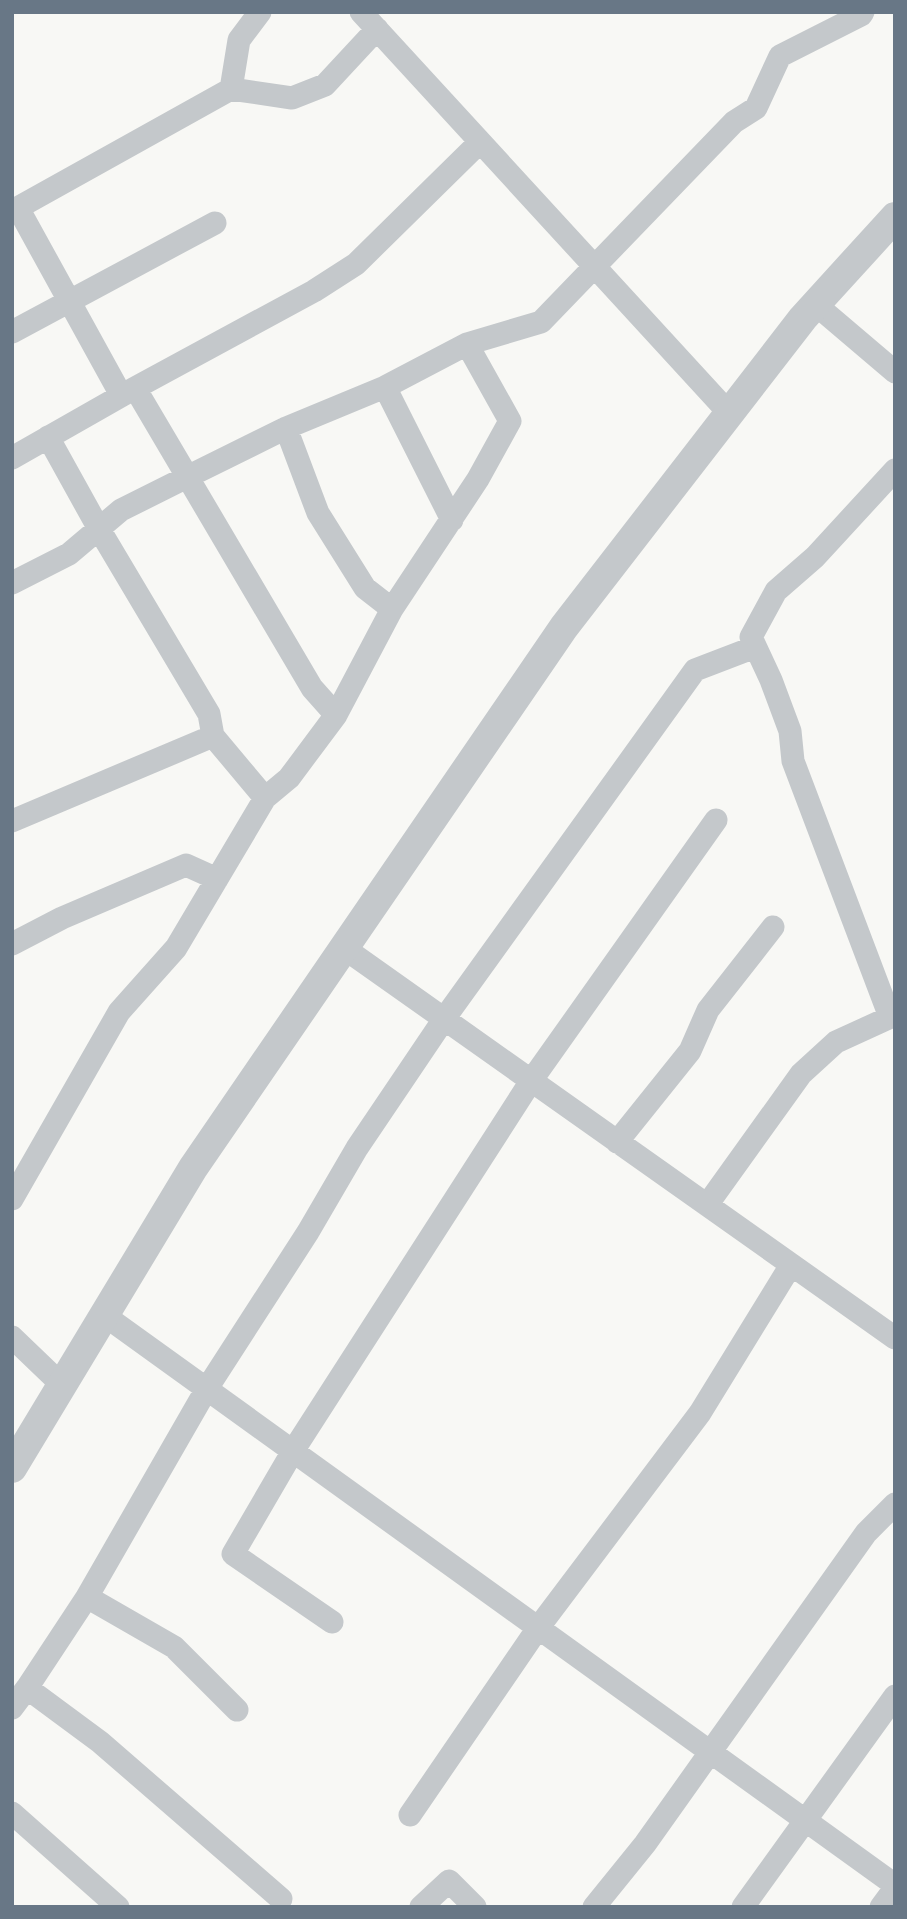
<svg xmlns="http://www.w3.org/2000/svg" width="907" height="1919" viewBox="0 0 907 1919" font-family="'PT Sans Narrow',sans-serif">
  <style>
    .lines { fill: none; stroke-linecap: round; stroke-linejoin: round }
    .minor { stroke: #c4c8cb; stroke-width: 23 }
    .tertiary { stroke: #c4c8cb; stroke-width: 30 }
  </style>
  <rect width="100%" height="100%" fill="#f8f8f5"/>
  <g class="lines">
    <path class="minor" d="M361 12 729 413
      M231 89 292 98 325 85 377 29
      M18 208 121 395
      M12 211 231 89 239 40 260 12
      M815 304 895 372
      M12 332 215 223
      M385 387 452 520
      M135 388 312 688 336 715
      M286 428 318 513 365 588 392 609
      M48 437 99 529 209 714 213 736 265 798
      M12 458 135 388 314 291 356 264 480 142
      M12 583 69 554 121 510 187 477 286 428 385 387 467 344 541 322 734 122 756 108 780 56 861 15 863 12
      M12 821 213 736
      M12 944 62 918 186 865 217 879
      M344 948 895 1338
      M890 1017 793 761 790 731 771 680 751 637 776 591 815 557 895 470
      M617 1142 690 1051 708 1010 773 927
      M12 1199 119 1012 176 948 265 798 289 778 336 715 392 609 478 479 510 421 467 344
      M707 1205 801 1074 836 1042 895 1015
      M104 1315 895 1885
      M12 1337 62 1385
      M87 1597 174 1647 237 1710
      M332 1622 233 1554 293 1451 531 1081 716 820
      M27 1688 100 1742 281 1899
      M12 1708 27 1688 87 1597 206 1390 308 1232 357 1148 444 1019 695 670 755 647
      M12 1813 118 1907
      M410 1815 538 1628 700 1413 791 1265
      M421 1907 449 1881 475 1907
      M594 1907 645 1844 866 1533 895 1504
      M743 1907 895 1696
      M881 1907 895 1888"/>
    <path class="tertiary" d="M12 1468 193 1168 564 627 803 318 895 217"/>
  </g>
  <rect width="907" height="1919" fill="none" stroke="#687786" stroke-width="28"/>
</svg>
